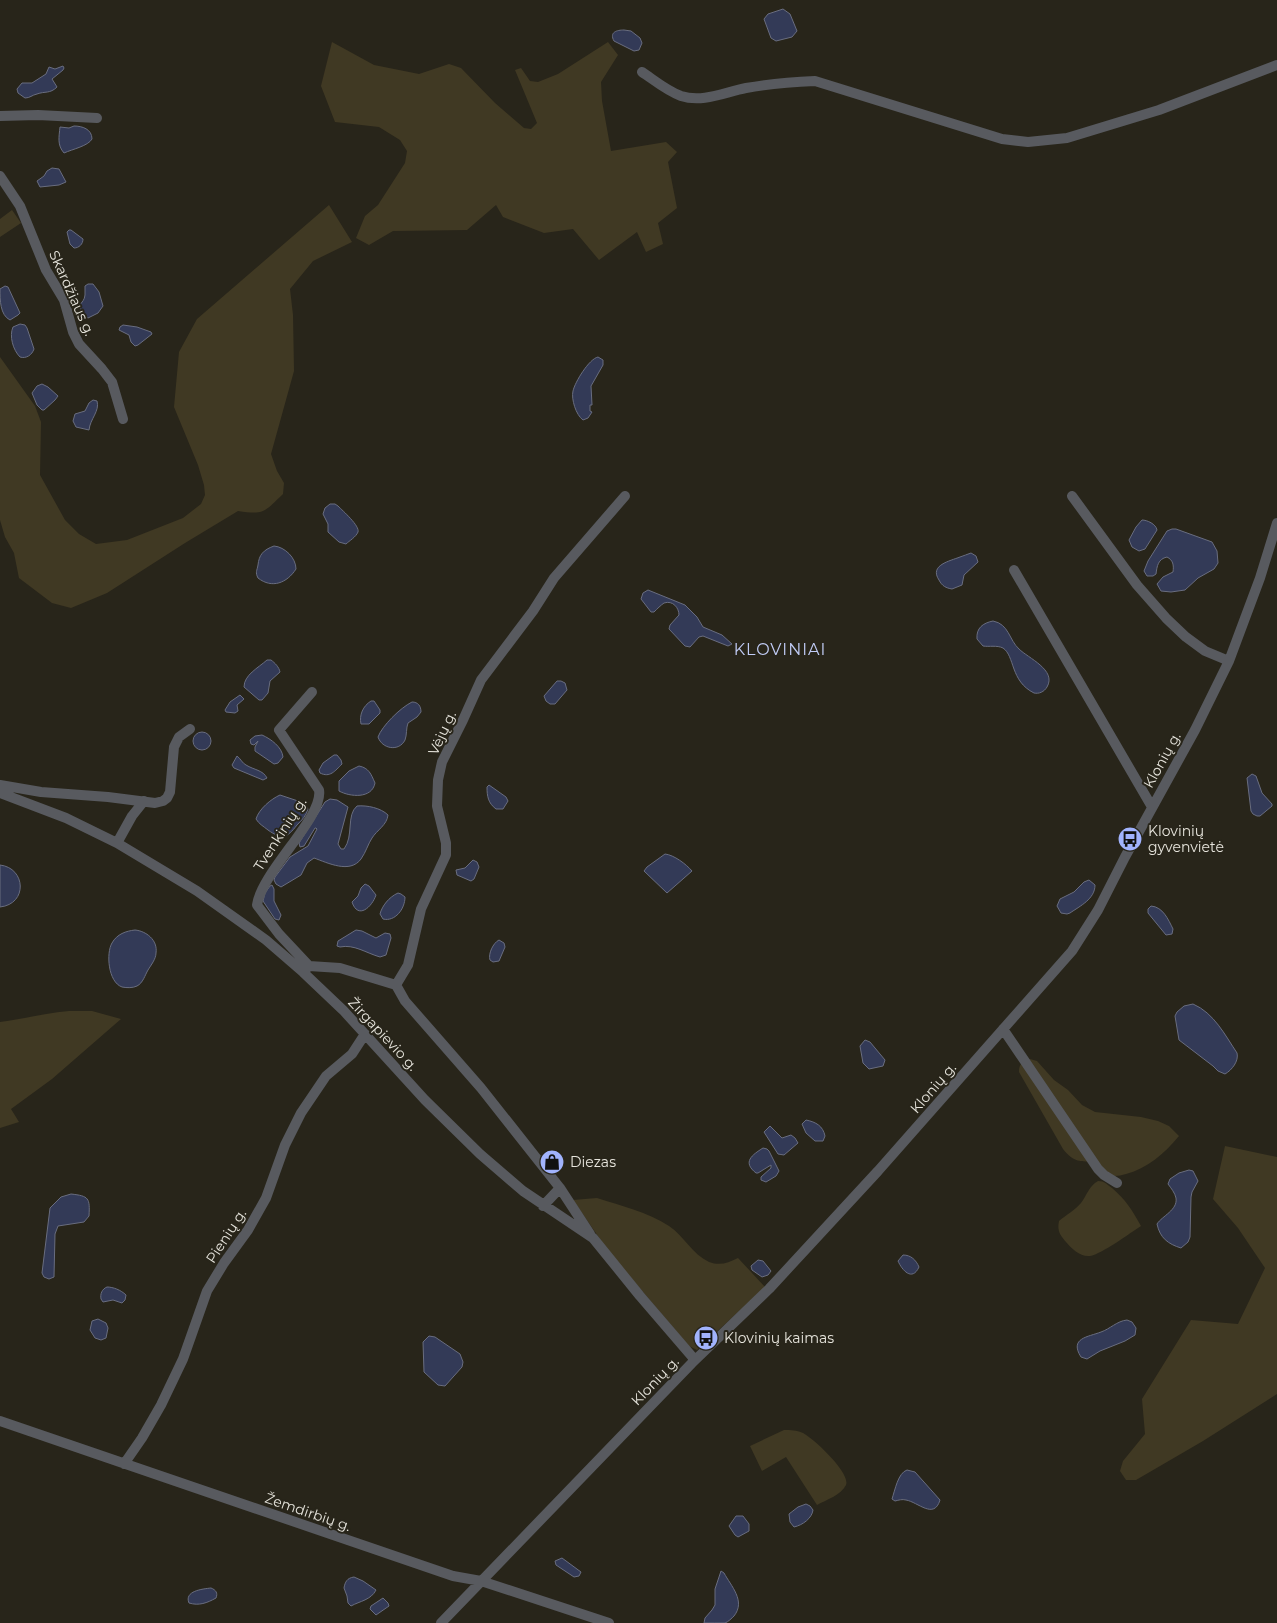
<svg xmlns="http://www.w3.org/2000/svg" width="1277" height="1623" viewBox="0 0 1277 1623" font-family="Montserrat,sans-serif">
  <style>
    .green { fill: #403923 }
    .water { fill: #333a57; stroke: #696d7f }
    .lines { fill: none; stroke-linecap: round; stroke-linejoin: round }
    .minor { stroke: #585a5f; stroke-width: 10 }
    .labels { text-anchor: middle; stroke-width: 4; stroke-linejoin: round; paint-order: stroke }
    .street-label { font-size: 14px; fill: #e7e5dd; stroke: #28251a }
    .poi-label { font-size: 14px; fill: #e7e5dd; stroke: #28251a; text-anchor: start }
    .quarter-label { font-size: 16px; letter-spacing: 1px; fill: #c1ccf6; stroke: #28251a }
  </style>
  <rect width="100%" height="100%" fill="#28251a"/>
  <path class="green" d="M332 42 374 65 419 74 449 64 461 68 495 103 524 128 531 129 537 123 515 70 521 68 530 81 538 82 558 74 608 42 618 55 601 82 602 101 611 151 666 142 677 152 668 162 677 208 658 223 663 244 646 252 637 232 599 260 573 229 544 233 503 217 496 205 467 230 393 231 369 245 356 238 365 216 378 205 405 163 407 151 400 140 379 127 335 122 321 86Z
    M329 205 352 242 313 261 290 289 293 315 294 371 271 454 277 471 284 483 283 494C264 512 265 515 238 511L185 543 107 593 71 608 52 603 19 578 14 553 5 537 0 520V357L35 406 41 422 40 475 65 520 79 534 96 544 127 540 183 518 201 504 205 495 204 485 198 465 174 407 179 352 197 319Z
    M12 210 21 223 0 237V219Z
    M69 1011H92L121 1019 52 1079 11 1109 19 1122 0 1128V1022C23 1019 45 1013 69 1011Z
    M1030 1059 1037 1061 1054 1080 1068 1090 1082 1105 1095 1112 1141 1117 1158 1121 1169 1126 1179 1136C1164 1154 1148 1168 1126 1174 1122 1175 1118 1176 1115 1176 1107 1175 1102 1167 1096 1162 1080 1161 1074 1163 1063 1149L1019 1072C1019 1063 1023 1062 1030 1059Z
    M1225 1146 1277 1157V1394L1203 1441 1136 1480H1126L1120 1471 1123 1461 1145 1434 1142 1399 1191 1320 1238 1324 1265 1268 1238 1228 1213 1199Z
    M1098 1181C1105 1181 1106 1184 1112 1188 1126 1200 1132 1210 1141 1226 1130 1233 1102 1254 1090 1256 1080 1257 1072 1249 1066 1242 1060 1235 1057 1231 1059 1221 1066 1215 1075 1210 1081 1203 1087 1195 1089 1186 1098 1181Z
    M597 1198C622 1206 647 1212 669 1226 684 1236 692 1254 709 1262 720 1266 728 1263 738 1258L765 1287 697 1350 689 1346 609 1252 573 1200Z
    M784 1430C791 1430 796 1430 803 1433 813 1438 851 1473 846 1485 841 1495 826 1500 817 1505L786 1457 762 1471 750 1446Z"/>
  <path class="water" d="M783 9 790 14 797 31 792 37 776 41 771 38 764 19 768 14Z
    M624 30 631 31 640 38 642 43 639 50 634 51 614 41C609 32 617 30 624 30Z
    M63 66 64 68 63 70 52 79 57 87C50 94 45 91 37 94 32 95 30 98 25 98L18 93 17 89 22 83H32L46 74 49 67 55 69Z
    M74 126C82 126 92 129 92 139 88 146 73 149 64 153 57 145 59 137 60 127L69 128Z
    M52 168 59 169 66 182 59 185 40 187 37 181 44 176 47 171Z
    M69 230H71L83 239C83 244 79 248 74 248L70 244 67 232Z
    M88 284H93L99 292 103 306 98 313 88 318 83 315C76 301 84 305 85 295 85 292 85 289 85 286Z
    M5 286 8 287 20 313 18 315 10 320C0 315 0 300 0 289Z
    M20 324 25 325 27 328 34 349C32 355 26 359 20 357 13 350 9 336 13 327Z
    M123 325 137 327 151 332 152 334 138 345 135 346 131 342 129 335 119 330 120 327Z
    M598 357 603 360V365L591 386 592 405H590V411L592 412 588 418 583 420C576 415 571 399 573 391 575 382 589 359 598 357Z
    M42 384 48 387 58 396 55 400 44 410H42L37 405 32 393 37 386Z
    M93 400 97 401C100 411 90 419 89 430L76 427 73 421 75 414 85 411 89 403Z
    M330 504H335L338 506C343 511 360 526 358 532 356 537 349 541 346 544L339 542 328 532V524L323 514 325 508Z
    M1142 520C1147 520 1156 524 1157 530L1145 549 1139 551 1132 547 1129 540 1136 527Z
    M1172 529H1176L1212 542 1217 551 1218 563 1214 569 1198 578 1185 590 1171 592 1161 591 1157 584 1163 577 1173 572C1174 565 1173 560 1167 557 1158 559 1157 566 1156 574L1153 576H1147L1144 571 1148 561 1167 531Z
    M274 546C285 547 296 558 296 569 287 583 272 589 258 578 255 572 257 571 258 565 259 555 263 550 274 546Z
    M971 553 976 556 978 562 964 575 962 585 952 589C946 588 942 586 939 580 929 565 950 561 960 557 964 556 967 554 971 553Z
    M648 590 685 605 697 617 703 627 722 635 732 644 728 646 703 636 699 637 690 647 685 646 669 629 670 625 679 615C679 608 673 600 664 603 661 605 657 609 654 612H651L641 599 643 593Z
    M993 621C1009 624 1009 640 1019 649 1028 658 1057 670 1047 687 1044 692 1039 694 1034 693 1010 681 1015 656 1003 648 997 645 989 647 983 646L977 639C976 628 983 623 993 621Z
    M267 660H271C275 663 279 667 280 672L270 681 268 693 262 700H259L244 687C244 675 258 668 267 660Z
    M557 681H561L565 683 567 690 555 704H550L546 701 544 696Z
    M240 695 244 699 237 705 238 711 235 713 226 712 225 710 230 702Z
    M371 701H374L380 710V713L369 724H361C359 715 363 706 371 701Z
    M412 702C418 702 421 706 421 712L417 717 408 723C406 728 407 735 405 740 399 752 382 749 378 737 382 726 400 708 412 702Z
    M193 741a9 9 0 1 1 18 0a9 9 0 1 1-18 0Z
    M262 735C271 739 282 747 283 757L278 763 274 764 255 751V747L258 741 254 745 251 744 250 740 255 736Z
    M334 755H337L341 760 342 764C335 771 330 778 320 773L319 770 323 763Z
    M237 756C241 759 242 763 246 765 254 770 263 770 267 778L263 780 234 768 232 765Z
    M359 766C369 768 371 774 375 783 372 799 350 797 339 791V781L349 771Z
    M1252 774 1256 776 1262 793 1272 804V806L1260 816H1257L1253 814 1251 811 1247 778Z
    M489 785 506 797 508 801 503 809H496C488 803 487 796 487 787Z
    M280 795 304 803 308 809C306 816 302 820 297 825 287 838 282 840 268 830 263 826 259 824 256 819 259 809 271 799 280 795Z
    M330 799 337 800 348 807 338 844 341 849H344C354 836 346 815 357 806 367 805 381 808 388 815 387 825 377 830 372 838 368 844 366 852 361 859 350 874 328 863 314 858L307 863 301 875 281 887 276 884 274 880 275 877 290 857 308 846 317 829 316 828H315L304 846 300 847 299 843 325 802Z
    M665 854C674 855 686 864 692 871L667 893 644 871 647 867Z
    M473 860 477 862 479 867 474 879 471 881 457 875 456 870 465 868Z
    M0 865C26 868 28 904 0 907Z
    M1089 880 1095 885C1095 899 1080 906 1070 913L1067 914 1061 913 1057 906 1060 899 1074 892 1084 882Z
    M365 884 369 886 376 895C372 907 358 920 352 902L358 896 361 888Z
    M272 885 274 889V901L281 915 279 920 275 919 263 901 265 893 270 886Z
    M398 893 401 894 405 897C405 909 395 922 383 919L380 914C382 906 389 897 398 893Z
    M1151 906C1163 907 1168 919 1173 929L1172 934 1166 935 1148 913V909Z
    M135 930C146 931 158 940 156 953 156 959 151 965 148 970 145 975 143 983 137 986 133 988 127 988 122 987 108 982 106 953 112 943 117 934 126 931 135 930Z
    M356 930 362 931 376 938 385 933 390 934 391 938 386 955 380 957C366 953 354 944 340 947L337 946 338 941Z
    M499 940 504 943 505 947 499 961 493 962 490 960C488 954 493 943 499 940Z
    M1193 1004C1214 1013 1225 1035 1237 1053 1239 1061 1232 1070 1225 1074L1218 1071 1213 1066 1179 1040 1175 1016 1177 1012 1184 1006Z
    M865 1040 870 1042 885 1060 883 1066 869 1069 863 1063 860 1046Z
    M806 1120C816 1122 823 1126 825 1136L823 1141H815L806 1133 802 1124Z
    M770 1126 782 1138 791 1135 795 1138 798 1143 784 1155 778 1154 764 1132Z
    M763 1148 767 1149 769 1151 779 1171 776 1176 766 1182 761 1180V1177L771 1168V1165L758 1173H756C742 1162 752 1155 763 1148Z
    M1189 1170 1193 1171 1198 1181 1192 1192 1191 1197 1190 1237 1188 1242 1181 1248C1168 1244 1160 1238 1157 1224 1162 1216 1178 1210 1176 1198 1175 1193 1171 1188 1168 1184L1170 1179 1179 1173Z
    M71 1194C89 1196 90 1198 89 1216L84 1222 58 1226 55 1234 54 1277 49 1279 44 1277 42 1273 50 1208 61 1197Z
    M903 1255C911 1255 916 1260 919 1267 912 1282 902 1270 898 1261Z
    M758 1260 763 1261 771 1271 768 1275 762 1277 752 1270 751 1266Z
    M107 1287C113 1287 121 1290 126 1295L125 1300 122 1303 113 1300 103 1302 101 1299C100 1294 102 1289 107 1287Z
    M98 1319 106 1323 108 1328 106 1338 101 1340 95 1338 90 1330 92 1321Z
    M1127 1320 1132 1322 1136 1328 1135 1335 1125 1341 1100 1351 1087 1359 1081 1357C1069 1338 1088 1337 1101 1332 1110 1329 1117 1321 1127 1320Z
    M429 1336 435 1337 460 1354 463 1362 462 1367 445 1386 438 1385 424 1372 423 1342Z
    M907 1470 915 1472 940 1500C934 1520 918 1502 906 1500 902 1499 899 1500 895 1501L892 1499C895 1490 898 1473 907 1470Z
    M806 1504 810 1506 813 1510C812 1518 803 1525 794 1527L790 1522 789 1514 798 1507Z
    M736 1516H743L749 1524V1531L738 1537 735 1535 729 1526Z
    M562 1558 581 1572 579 1576 574 1577 556 1565 555 1561Z
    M721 1571 724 1573C731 1586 746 1601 734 1616 732 1618 728 1622 725 1623 719 1623 710 1623 704 1623L705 1618 712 1610 715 1605V1589Z
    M354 1577 363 1581 376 1590C371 1600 360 1601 351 1606L348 1603 347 1596 344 1588C345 1582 347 1578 354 1577Z
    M211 1588C216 1590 218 1593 216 1598 207 1603 199 1606 189 1603 184 1591 202 1589 211 1588Z
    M383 1598 388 1603 389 1606 376 1615 370 1609 371 1606Z"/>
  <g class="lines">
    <path class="minor" d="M642 72C654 80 667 91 681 96 703 103 725 92 746 88 768 84 792 82 815 81L1002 139 1028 142 1067 138 1159 110 1277 65
      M0 116 38 115 97 118
      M0 176 20 206 46 270 64 300 73 332 79 344 102 369 112 382 123 419
      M1072 496 1137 585 1166 618 1186 637 1205 651 1229 661
      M1014 570 1152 807
      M0 785 41 792 108 797 155 803 163 801 167 798 170 792 174 747 179 737 190 729
      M0 793 66 818 117 843 197 891 266 940 303 972 343 1010 425 1100 480 1154 523 1191 593 1238 640 1296 695 1360
      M117 843 132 816 144 801
      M309 966 279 934 257 905C262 871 324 817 319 790L279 730 312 692
      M306 969 309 966 340 968 396 985
      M396 985 408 965 421 909 446 855V843L437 806 438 780 442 762 463 720 481 680 533 611 554 578 625 496
      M396 985 405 1001 481 1088 560 1188 590 1234
      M1003 1029 1098 1169 1104 1175 1117 1183
      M543 1206 560 1188
      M0 1421 453 1576 481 1581 609 1623
      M124 1464 142 1438 161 1405 183 1359 207 1291 224 1263 248 1230 266 1198 285 1145 301 1113 326 1076 352 1054 365 1034
      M441 1623 692 1363 769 1289 878 1171 1072 951 1098 910 1125 857 1195 730 1229 661 1260 578 1277 523"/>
  </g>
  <defs>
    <symbol id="bus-disc" viewBox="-11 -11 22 22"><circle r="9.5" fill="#a1b3fd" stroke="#28251a"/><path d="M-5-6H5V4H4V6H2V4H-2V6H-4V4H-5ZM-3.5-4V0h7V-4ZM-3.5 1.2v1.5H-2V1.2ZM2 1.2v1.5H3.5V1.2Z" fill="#111"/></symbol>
    <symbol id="shop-disc" viewBox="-11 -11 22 22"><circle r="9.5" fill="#a1b3fd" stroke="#28251a"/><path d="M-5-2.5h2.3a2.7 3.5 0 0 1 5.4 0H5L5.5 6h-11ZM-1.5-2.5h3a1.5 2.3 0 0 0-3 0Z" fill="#111"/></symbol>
  </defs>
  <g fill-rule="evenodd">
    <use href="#bus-disc" x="1116" y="825" width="28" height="28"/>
    <use href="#shop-disc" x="538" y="1148" width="28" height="28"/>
    <use href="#bus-disc" x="692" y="1324" width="28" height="28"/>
  </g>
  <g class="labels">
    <g class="street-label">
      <text transform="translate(72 293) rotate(66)" y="5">Skardžiaus g.</text>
      <text transform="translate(442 733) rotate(-65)" y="5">Vėjų g.</text>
      <text transform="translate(1162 760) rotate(-61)" y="5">Klonių g.</text>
      <text transform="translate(280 834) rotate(-57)" y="5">Tvenkinių g.</text>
      <text transform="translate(383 1034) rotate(47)" y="5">Žirgapievio g.</text>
      <text transform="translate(933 1088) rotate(-49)" y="5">Klonių g.</text>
      <text transform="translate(226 1236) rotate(-57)" y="5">Pienių g.</text>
      <text transform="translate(655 1381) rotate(-46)" y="5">Klonių g.</text>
      <text transform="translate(308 1512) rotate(19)" y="5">Žemdirbių g.</text>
    </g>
    <g class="poi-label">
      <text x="1148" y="836">Klovinių<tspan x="1148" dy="16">gyvenvietė</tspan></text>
      <text x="570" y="1167">Diezas</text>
      <text x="724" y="1343">Klovinių kaimas</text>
    </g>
    <g class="quarter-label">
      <text x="780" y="655">KLOVINIAI</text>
    </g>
  </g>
</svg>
